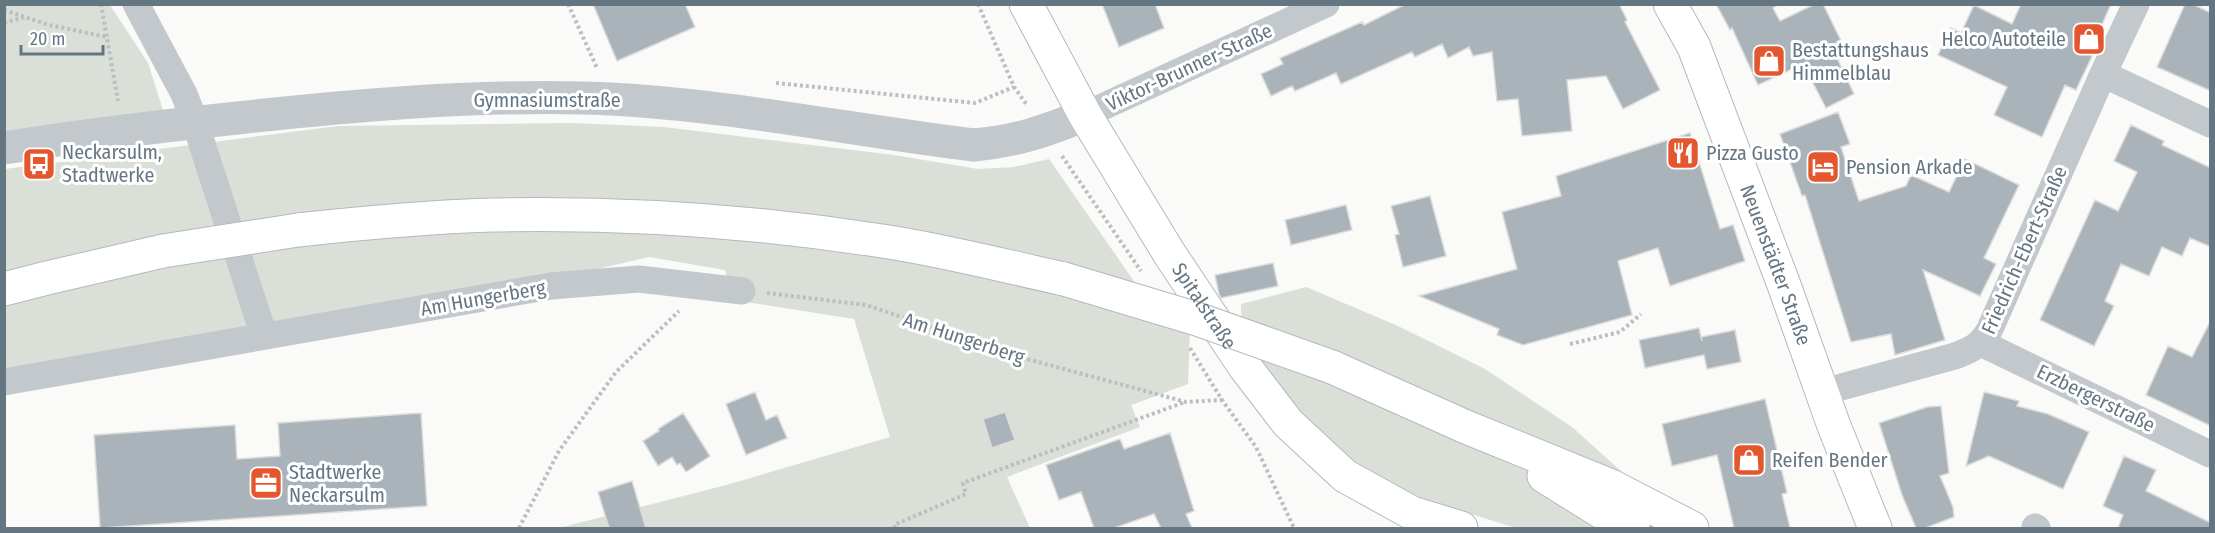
<svg xmlns="http://www.w3.org/2000/svg" width="2215" height="533" viewBox="0 0 2215 533" font-family="'Fira Sans Condensed',sans-serif">
  <style>
    .green { fill: #dadfd7 }
    .building { fill: #aab3b9; stroke: #dcdcda; stroke-width: 1.5 }
    .lines { fill: none; stroke-linecap: round; stroke-linejoin: round }
    .secondary-casing { stroke: #b3babf; stroke-width: 35 }
    .trunk-casing { stroke: #b4b9bd; stroke-width: 35 }
    .path { stroke: #bbbfc2; stroke-width: 4; stroke-dasharray: 3 3; stroke-linecap: butt }
    .minor { stroke: #c3c8cc; stroke-width: 27 }
    .tertiary { stroke: #c3c8cc; stroke-width: 33 }
    .secondary { stroke: #fff; stroke-width: 33 }
    .trunk { stroke: #fff; stroke-width: 33 }
    .trunk-bridge-casing { stroke: #b4b9bd; stroke-width: 35; stroke-linecap: butt }
    .trunk-bridge { stroke: #fff; stroke-width: 33 }
    .labels { text-anchor: middle; stroke-width: 6; stroke-linejoin: round; paint-order: stroke }
    .poi-label { font-size: 20px; fill: #657683; stroke: #fff; text-anchor: start }
    .street-label { font-size: 20px; fill: #657683; stroke: #fff }
  </style>
  <rect width="100%" height="100%" fill="#fafaf8"/>
  <path class="green" d="M4 5H110L148 63 164 113 5 135Z
    M572 123 664 127 894 155 978 169 1014 167 1049 159 1145 297 1242 332 1241 304 1306 287 1398 326 1485 369 1572 427 1630 479 1710 528H1516L1410 495 1352 467 1268 380 1190 326 1188 384 1131 405 1140 427 1007 477 1030 528H559L730 484 890 437 854 319 733 300 725 270 649 257 546 281 5 370V169L338 126Z"/>
  <path class="building" d="M593 4H685L695 27 617 61Z
    M1102 4H1155L1164 28 1119 47Z
    M1406 4H1619L1627 20 1625 22 1660 90 1623 109 1606 76 1567 80 1572 131 1522 136 1518 99 1497 101 1492 52 1473 56 1469 47 1448 58 1442 44 1415 57 1412 52 1341 84 1336 73 1295 91 1292 86 1271 96 1261 74 1283 64 1280 58 1362 22 1364 25Z
    M1716 4H1779L1773 8 1780 21 1815 4H1823L1848 55 1838 60 1854 94 1826 108 1803 64 1758 85 1732 28 1730 30Z
    M2021 4H2111L2101 27 2105 29 2076 90 2065 85 2042 137 1994 115 2007 87 1938 55 1951 28 1961 33 1974 5 2012 24Z
    M2185 4H2192L2211 13V91L2157 67Z
    M1838 112 1850 144 1841 147 1859 201 1906 186 1911 175 1949 192 1965 159 2019 185 1984 258 1996 264 1980 296 1923 270 1945 340 1895 355 1891 334 1851 342 1805 195 1802 196 1780 134Z
    M2131 125 2164 141 2162 145 2211 168V247L2190 238 2182 256 2162 247 2149 276 2121 264 2105 301 2114 306 2094 346 2040 320 2095 200 2118 211 2137 172 2114 161Z
    M1690 133 1720 229 1733 225 1745 261 1670 286 1658 248 1618 261 1632 315 1523 345 1497 335 1499 329 1419 296 1517 269 1502 212 1561 196 1556 176Z
    M1430 196 1446 256 1403 267 1395 235 1399 234 1391 206Z
    M1346 205 1352 230 1291 245 1285 220Z
    M1273 263 1278 286 1221 298 1219 294 1215 275Z
    M2211 320V426L2146 395 2168 346 2192 357Z
    M1699 328 1702 341 1701 337 1735 330 1741 362 1707 369 1704 355 1645 368 1639 340Z
    M755 392 766 420 777 415 787 438 746 455 726 404Z
    M1984 392 2019 401 2017 406 2048 414 2089 432 2063 489 1989 456 1966 466Z
    M1765 399 1787 493 1782 494 1790 528H1734L1717 455 1672 466 1662 424Z
    M1941 406 1949 473 1940 476 1953 507 1954 517 1925 528H1916L1902 495 1879 423 1927 407Z
    M1005 412 1015 440 992 448 983 419Z
    M421 413 427 506 100 528 94 435 235 425 237 459 280 456 278 423Z
    M683 413 710 456 686 472 680 463 677 465 672 457 658 466 643 441 659 431 658 429Z
    M1170 433 1194 511 1186 514 1192 528H1161L1154 514 1114 528H1094L1081 492 1059 500 1046 465 1120 439 1124 449Z
    M2124 456 2156 470 2146 491 2211 523V528H2118L2123 515 2103 506Z
    M632 481 646 528H609L598 492Z"/>
  <g class="lines">
    <defs>
      <g id="secondary">
        <path id="s1" d="M1026 4 1085 115 1169 253 1245 367 1288 423 1345 476 1412 513 1461 528"/>
        <path id="s2" d="M1670 4 1694 47 1784 285 1834 426 1875 528"/>
      </g>
      <path id="trunk" d="M298 230C362 223 427 217 492 215 623 212 753 221 882 241 943 250 1004 266 1064 279
        M4 289 47 278 163 251
        M1332 367 1466 427 1611 486 1692 528
        M1544 476 1600 511 1633 528"/>
    </defs>
    <use href="#secondary" class="secondary-casing"/>
    <use href="#trunk" class="trunk-casing"/>
    <path class="path" d="M101 4 118 101
      M568 4 597 68
      M978 4 1014 87 1027 105
      M4 10 49 25 107 37
      M4 23 25 17
      M776 83 975 103 1014 87
      M1062 156 1141 271
      M767 293 866 305 1027 359 1186 402 1222 400
      M1570 344 1620 332 1641 314
      M1190 348 1222 400 1256 447 1294 528
      M519 528 559 451 616 372 679 311
      M895 528 894 525 966 494 963 483 1185 402"/>
    <path class="minor" d="M136 4 184 94 195 122 264 336
      M2103 74 2210 124
      M1085 115 1326 4
      M1981 343 2210 454
      M4 382 551 286 639 279 742 291
      M1823 392 1955 356C1972 349 1979 347 1989 331L2103 74 2136 4
      M2035 527 2037 528"/>
    <path class="tertiary" d="M4 148C79 136 154 127 228 119 346 106 466 95 585 98 716 102 844 129 974 145 1017 141 1046 131 1085 115"/>
    <use href="#secondary" class="secondary"/>
    <use href="#trunk" class="trunk"/>
    <defs>
      <path id="trunk-bridge" d="M163 251 298 230
        M1064 279 1197 319 1332 367"/>
    </defs>
    <use href="#trunk-bridge" class="trunk-bridge-casing"/>
    <use href="#trunk-bridge" class="trunk-bridge"/>
  </g>
  <defs>
    <symbol id="shop-square" viewBox="-11 -11 22 22"><rect x="-9" y="-9" width="18" height="18" rx="4" fill="#e4572e" stroke="#fff"/><path d="M-5-2.5h2.3a2.7 3.5 0 0 1 5.4 0H5L5.5 6h-11ZM-1.5-2.5h3a1.5 2.3 0 0 0-3 0Z" fill="#fff"/></symbol>
    <symbol id="restaurant-square" viewBox="-11 -11 22 22"><rect x="-9" y="-9" width="18" height="18" rx="4" fill="#e4572e" stroke="#fff"/><path d="M-5-6h1v4h1v-4h1v4h1v-4h1v5L-1.5 .5V6h-2V.5L-5-1ZM5-6V6H3V1.5H1.5Q1.5-4 5-6Z" fill="#fff"/></symbol>
    <symbol id="bus-square" viewBox="-11 -11 22 22"><rect x="-9" y="-9" width="18" height="18" rx="4" fill="#e4572e" stroke="#fff"/><path d="M-5-6H5V4H4V6H2V4H-2V6H-4V4H-5ZM-3.5-4V0h7V-4ZM-3.5 1.2v1.5H-2V1.2ZM2 1.2v1.5H3.5V1.2Z" fill="#fff"/></symbol>
    <symbol id="hotel-square" viewBox="-11 -11 22 22"><rect x="-9" y="-9" width="18" height="18" rx="4" fill="#e4572e" stroke="#fff"/><path d="M-6-4.5h1.5V1H6V5H4.5V3h-9V5H-6ZM-4 0a1.8 1.8 0 1 1 3.6 0ZM.5 0V-2.5h3Q6-2.5 6 0Z" fill="#fff"/></symbol>
    <symbol id="office-square" viewBox="-11 -11 22 22"><rect x="-9" y="-9" width="18" height="18" rx="4" fill="#e4572e" stroke="#fff"/><path d="M-6-3h4V-5.5h4V-3h4V5H-6ZM-1-4.5V-3h2v-1.5ZM-6 0V1H6V0Z" fill="#fff"/></symbol>
  </defs>
  <g fill-rule="evenodd">
    <use href="#shop-square" x="2070" y="20" width="38" height="38"/>
    <use href="#shop-square" x="1750" y="42" width="38" height="38"/>
    <use href="#restaurant-square" x="1664" y="134" width="38" height="38"/>
    <use href="#bus-square" x="20" y="145" width="38" height="38"/>
    <use href="#hotel-square" x="1804" y="148" width="38" height="38"/>
    <use href="#shop-square" x="1730" y="441" width="38" height="38"/>
    <use href="#office-square" x="247" y="464" width="38" height="38"/>
  </g>
  <g class="labels">
    <g class="poi-label">
      <text x="2066" y="46" text-anchor="end">Helco Autoteile</text>
      <text x="1792" y="57">Bestattungshaus<tspan x="1792" dy="23">Himmelblau</tspan></text>
      <text x="62" y="159">Neckarsulm,<tspan x="62" dy="23">Stadtwerke</tspan></text>
      <text x="1706" y="160">Pizza Gusto</text>
      <text x="1846" y="174">Pension Arkade</text>
      <text x="1772" y="467">Reifen Bender</text>
      <text x="289" y="479">Stadtwerke<tspan x="289" dy="23">Neckarsulm</tspan></text>
    </g>
    <g class="street-label">
      <text transform="translate(1189 67) rotate(-25)" y="7">Viktor-Brunner-Straße</text>
      <text x="547" y="107">Gymnasiumstraße</text>
      <text transform="translate(2024 250) rotate(-66)" y="7">Friedrich-Ebert-Straße</text>
      <text dy="7" stroke="none"><textPath href="#s2" startOffset="282">Neuenstädter Straße</textPath></text>
      <text transform="translate(483 298) rotate(-10)" y="7">Am Hungerberg</text>
      <text dy="7" stroke="none"><textPath href="#s1" startOffset="351">Spitalstraße</textPath></text>
      <text transform="translate(964 338) rotate(18)" y="7">Am Hungerberg</text>
      <text transform="translate(2096 398) rotate(26)" y="7">Erzbergerstraße</text>
    </g>
  </g>
  <rect width="2215" height="533" fill="none" stroke="#657683" stroke-width="12"/>
  <path d="M21 45v9h82v-9" fill="none" stroke="#657683" stroke-width="3"/>
  <text x="30" y="45" font-size="18" fill="#657683" stroke="#ffffff" stroke-width="4.5" paint-order="stroke">20 m</text>
</svg>
